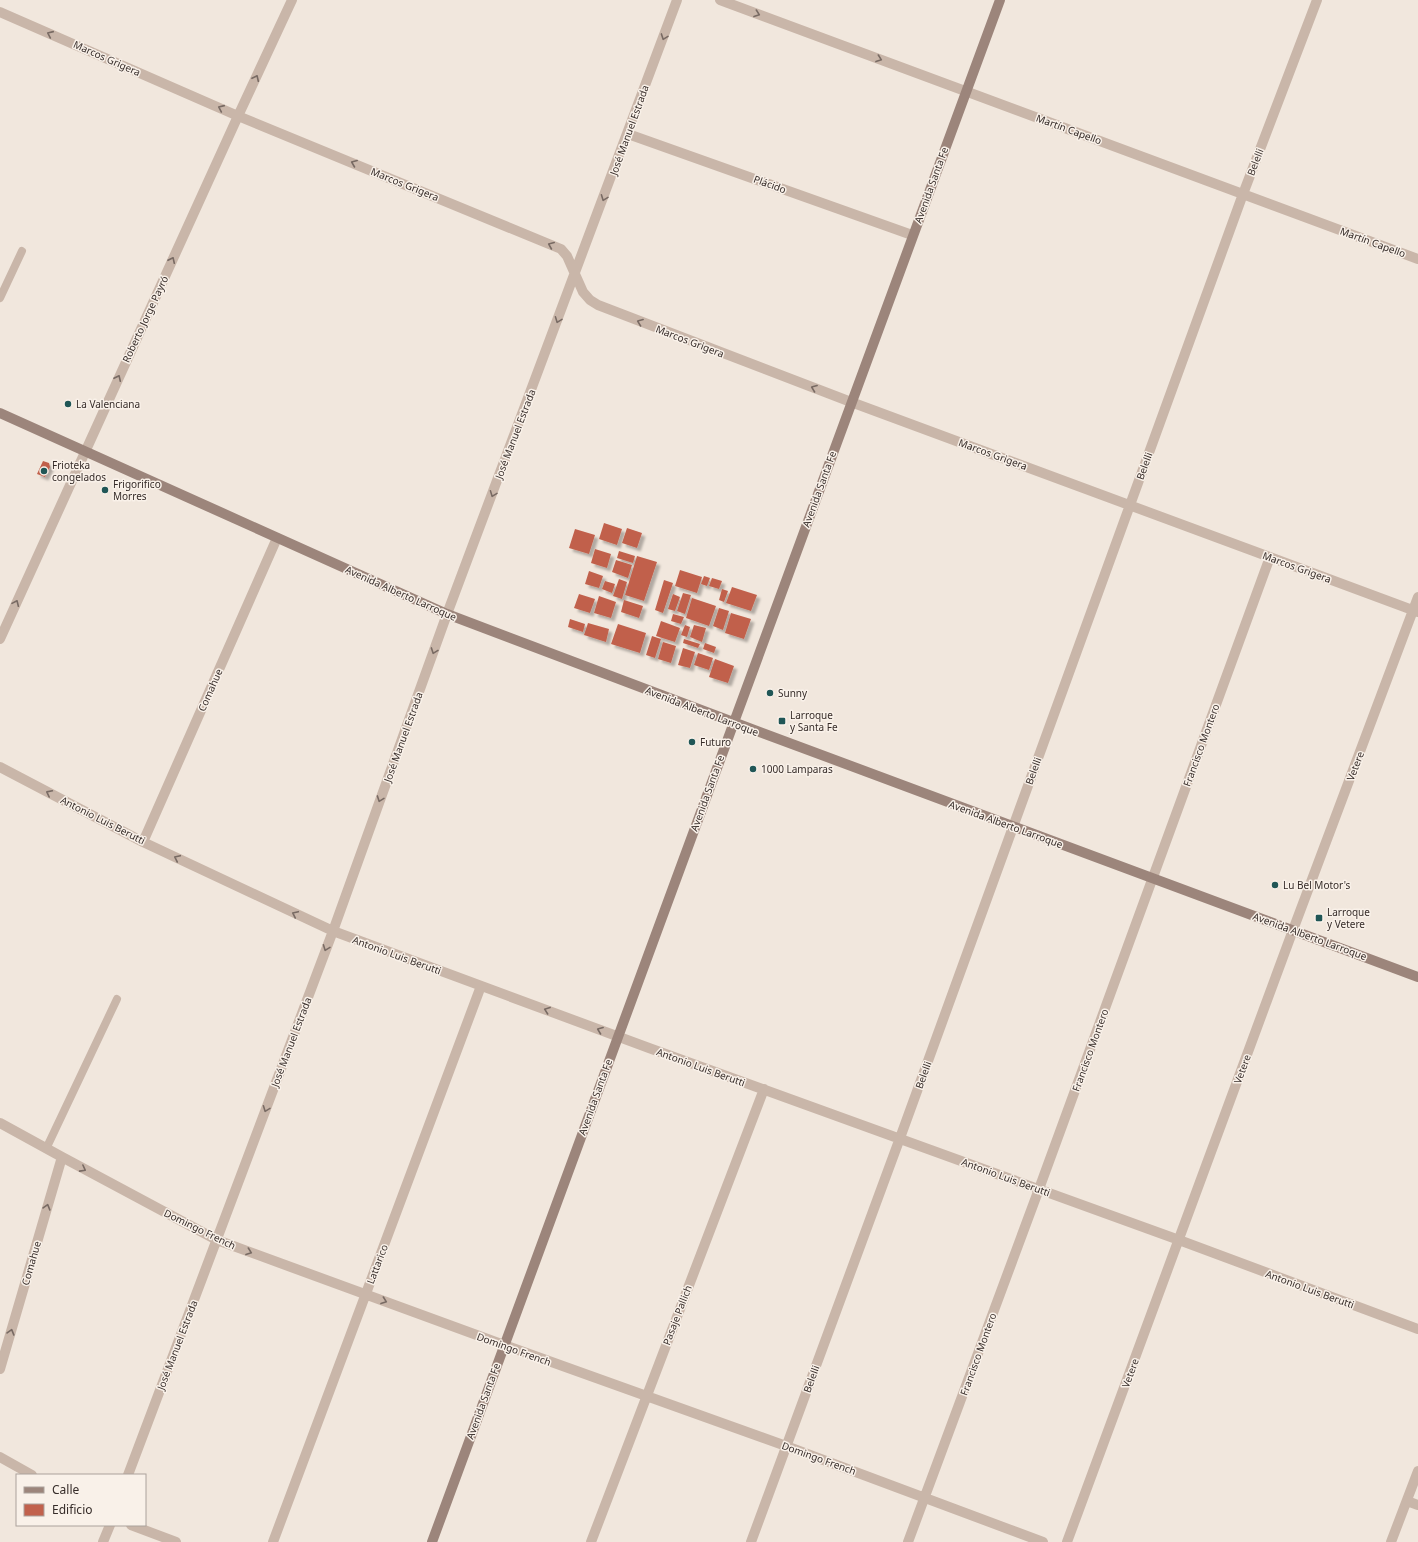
<svg xmlns="http://www.w3.org/2000/svg" width="1418" height="1542" viewBox="0 0 1418 1542" font-family="'Noto Sans',sans-serif">
  <style>
    .building { fill: #c1614c; filter: url(#shadow) }
    .lines { fill: none; stroke-linecap: round; stroke-linejoin: round }
    .lane { stroke: #c9b6a9; stroke-width: 8 }
    .street { stroke: #c9b6a9; stroke-width: 10 }
    .secondary { stroke: #9c857b; stroke-width: 10 }
    .oneway { stroke: #786a63 }
    .poi-dot { fill: #205656; stroke: #f9f1e9; stroke-width: 1.5 }
    .labels { text-anchor: middle; stroke-width: 3; stroke-linejoin: round; paint-order: stroke }
    .street-label { font-size: 10px; fill: #362c29; stroke: #f9f1e9 }
    .poi-label { font-size: 10px; fill: #362c29; stroke: #f9f1e9; text-anchor: start }
  </style>
  <defs>
    <filter id="shadow"><feDropShadow dx="3.5" dy="3.5" stdDeviation="1" flood-color="#0004"/></filter>
  </defs>
  <rect width="100%" height="100%" fill="#f1e7dd"/>
  <path class="building" d="M43 461 49 463 50 467 45 477 37 474Z
    M604 523 622 529 617 545 599 539Z
    M627 528 642 533 637 548 622 543Z
    M575 529 595 535 589 554 569 548Z
    M595 549 611 554 607 568 591 563Z
    M619 551 635 556 633 563 617 558Z
    M637 556 657 562 644 601 625 595Z
    M616 560 632 565 628 578 612 572Z
    M680 570 702 577 697 593 675 586Z
    M589 571 603 576 599 588 585 584Z
    M704 576 710 578 707 586 701 584Z
    M712 578 722 581 719 589 709 586Z
    M619 579 627 582 622 599 613 596Z
    M664 580 673 583 663 613 655 610Z
    M605 581 615 584 612 593 602 589Z
    M732 587 757 595 751 611 726 603Z
    M722 589 728 591 724 602 719 600Z
    M683 593 691 595 685 614 677 611Z
    M579 594 595 599 590 613 574 608Z
    M673 594 680 597 675 611 668 609Z
    M599 596 616 602 611 618 594 613Z
    M692 598 716 606 709 626 686 618Z
    M624 600 643 606 639 618 621 612Z
    M719 608 729 611 723 630 713 626Z
    M731 613 751 619 744 639 725 633Z
    M673 614 684 617 681 624 671 621Z
    M570 619 585 624 583 632 568 627Z
    M661 621 680 628 675 642 656 636Z
    M588 623 609 629 606 642 584 635Z
    M618 624 646 633 640 653 611 644Z
    M685 625 690 627 687 637 681 635Z
    M694 625 706 628 702 642 690 637Z
    M652 636 661 639 655 658 646 655Z
    M684 639 700 644 698 648 683 643Z
    M663 642 676 646 671 663 658 659Z
    M705 643 716 647 714 653 703 649Z
    M683 648 695 652 690 668 678 665Z
    M698 653 713 658 709 670 694 665Z
    M715 659 734 666 728 683 709 677Z"/>
  <g class="lines">
    <path class="lane" d="M0 298 22 251
      M46 1149 117 999"/>
    <path class="street" d="M720 0 1418 259
      M0 12 238 116 561 249 567 256 583 292 590 300 598 305 851 402 1418 612
      M628 134 912 235
      M0 639 238 116 292 0
      M0 767 143 842 333 931 649 1048 1179 1240 1418 1329
      M143 842 277 538
      M0 1123 62 1157 217 1240 504 1345 786 1446 1043 1542
      M0 1369 62 1157
      M0 1457 32 1475
      M128 1475 333 931 447 614 677 0
      M1407 1501 1418 1505
      M131 1525 176 1542
      M103 1542 110 1525
      M273 1542 481 986
      M591 1542 764 1089
      M751 1542 900 1138 1243 194 1317 0
      M908 1542 1039 1189 1270 557
      M1067 1542 1293 930 1418 597
      M1391 1542 1418 1471"/>
    <path class="secondary" d="M0 413 447 614 733 722 1418 977
      M432 1542 1000 0"/>
  </g>
  <defs><path id="oneway-chevron" d="M-2-3.5L2.5 0L-2 3.5" fill="none" stroke-width="1.6" stroke-linecap="round" stroke-linejoin="round"/></defs>
  <g class="oneway">
    <use href="#oneway-chevron" transform="translate(757 14) rotate(20)"/>
    <use href="#oneway-chevron" transform="translate(50 34) rotate(-156)"/>
    <use href="#oneway-chevron" transform="translate(664 37) rotate(110)"/>
    <use href="#oneway-chevron" transform="translate(879 59) rotate(20)"/>
    <use href="#oneway-chevron" transform="translate(256 78) rotate(-65)"/>
    <use href="#oneway-chevron" transform="translate(221 108) rotate(-156)"/>
    <use href="#oneway-chevron" transform="translate(354 163) rotate(-158)"/>
    <use href="#oneway-chevron" transform="translate(604 198) rotate(111)"/>
    <use href="#oneway-chevron" transform="translate(551 245) rotate(-157)"/>
    <use href="#oneway-chevron" transform="translate(172 260) rotate(-65)"/>
    <use href="#oneway-chevron" transform="translate(558 320) rotate(111)"/>
    <use href="#oneway-chevron" transform="translate(640 322) rotate(-159)"/>
    <use href="#oneway-chevron" transform="translate(118 378) rotate(-65)"/>
    <use href="#oneway-chevron" transform="translate(814 388) rotate(-159)"/>
    <use href="#oneway-chevron" transform="translate(493 494) rotate(111)"/>
    <use href="#oneway-chevron" transform="translate(16 603) rotate(-66)"/>
    <use href="#oneway-chevron" transform="translate(434 651) rotate(110)"/>
    <use href="#oneway-chevron" transform="translate(49 793) rotate(-153)"/>
    <use href="#oneway-chevron" transform="translate(380 799) rotate(110)"/>
    <use href="#oneway-chevron" transform="translate(177 858) rotate(-155)"/>
    <use href="#oneway-chevron" transform="translate(295 914) rotate(-155)"/>
    <use href="#oneway-chevron" transform="translate(326 948) rotate(111)"/>
    <use href="#oneway-chevron" transform="translate(547 1010) rotate(-160)"/>
    <use href="#oneway-chevron" transform="translate(600 1030) rotate(-159)"/>
    <use href="#oneway-chevron" transform="translate(266 1109) rotate(111)"/>
    <use href="#oneway-chevron" transform="translate(83 1169) rotate(28)"/>
    <use href="#oneway-chevron" transform="translate(47 1207) rotate(-74)"/>
    <use href="#oneway-chevron" transform="translate(249 1252) rotate(20)"/>
    <use href="#oneway-chevron" transform="translate(384 1301) rotate(20)"/>
    <use href="#oneway-chevron" transform="translate(11 1332) rotate(-74)"/>
  </g>
  <g class="poi-dot">
    <circle cx="68" cy="404" r="4"/>
    <circle cx="44" cy="471" r="4"/>
    <circle cx="105" cy="490" r="4"/>
    <circle cx="770" cy="693" r="4"/>
    <rect x="778" y="717" width="8" height="8" rx="2"/>
    <circle cx="692" cy="742" r="4"/>
    <circle cx="753" cy="769" r="4"/>
    <circle cx="1275" cy="885" r="4"/>
    <rect x="1315" y="914" width="8" height="8" rx="2"/>
  </g>
  <g class="labels">
    <g class="street-label">
      <text transform="translate(107 58) rotate(24)" y="4">Marcos Grigera</text>
      <text transform="translate(1069 129) rotate(20)" y="4">Martín Capello</text>
      <text transform="translate(629 130) rotate(-70)" y="4">José Manuel Estrada</text>
      <text transform="translate(1255 162) rotate(-69)" y="4">Belelli</text>
      <text transform="translate(405 184) rotate(22)" y="4">Marcos Grigera</text>
      <text transform="translate(770 184) rotate(20)" y="4">Plácido</text>
      <text transform="translate(931 185) rotate(-70)" y="4">Avenida Santa Fe</text>
      <text transform="translate(1373 242) rotate(20)" y="4">Martín Capello</text>
      <text transform="translate(145 319) rotate(-65)" y="4">Roberto Jorge Payró</text>
      <text transform="translate(690 341) rotate(21)" y="4">Marcos Grigera</text>
      <text transform="translate(515 434) rotate(-69)" y="4">José Manuel Estrada</text>
      <text transform="translate(993 454) rotate(20)" y="4">Marcos Grigera</text>
      <text transform="translate(1144 466) rotate(-70)" y="4">Belelli</text>
      <text transform="translate(819 489) rotate(-70)" y="4">Avenida Santa Fe</text>
      <text transform="translate(1297 567) rotate(20)" y="4">Marcos Grigera</text>
      <text transform="translate(401 593) rotate(24)" y="4">Avenida Alberto Larroque</text>
      <text transform="translate(210 690) rotate(-66)" y="4">Comahue</text>
      <text transform="translate(702 711) rotate(21)" y="4">Avenida Alberto Larroque</text>
      <text transform="translate(403 737) rotate(-70)" y="4">José Manuel Estrada</text>
      <text transform="translate(1201 745) rotate(-70)" y="4">Francisco Montero</text>
      <text transform="translate(1355 766) rotate(-69)" y="4">Vetere</text>
      <text transform="translate(1033 771) rotate(-70)" y="4">Belelli</text>
      <text transform="translate(707 793) rotate(-70)" y="4">Avenida Santa Fe</text>
      <text transform="translate(103 820) rotate(27)" y="4">Antonio Luis Berutti</text>
      <text transform="translate(1006 824) rotate(20)" y="4">Avenida Alberto Larroque</text>
      <text transform="translate(1310 936) rotate(20)" y="4">Avenida Alberto Larroque</text>
      <text transform="translate(397 955) rotate(20)" y="4">Antonio Luis Berutti</text>
      <text transform="translate(291 1042) rotate(-69)" y="4">José Manuel Estrada</text>
      <text transform="translate(1090 1050) rotate(-70)" y="4">Francisco Montero</text>
      <text transform="translate(701 1067) rotate(20)" y="4">Antonio Luis Berutti</text>
      <text transform="translate(1242 1069) rotate(-70)" y="4">Vetere</text>
      <text transform="translate(923 1075) rotate(-70)" y="4">Belelli</text>
      <text transform="translate(595 1097) rotate(-70)" y="4">Avenida Santa Fe</text>
      <text transform="translate(1006 1177) rotate(20)" y="4">Antonio Luis Berutti</text>
      <text transform="translate(200 1229) rotate(26)" y="4">Domingo French</text>
      <text transform="translate(31 1263) rotate(-74)" y="4">Comahue</text>
      <text transform="translate(377 1264) rotate(-69)" y="4">Lattarico</text>
      <text transform="translate(1310 1289) rotate(20)" y="4">Antonio Luis Berutti</text>
      <text transform="translate(677 1315) rotate(-69)" y="4">Pasaje Pallich</text>
      <text transform="translate(177 1345) rotate(-69)" y="4">José Manuel Estrada</text>
      <text transform="translate(514 1349) rotate(20)" y="4">Domingo French</text>
      <text transform="translate(978 1354) rotate(-70)" y="4">Francisco Montero</text>
      <text transform="translate(1130 1373) rotate(-70)" y="4">Vetere</text>
      <text transform="translate(811 1379) rotate(-70)" y="4">Belelli</text>
      <text transform="translate(483 1401) rotate(-70)" y="4">Avenida Santa Fe</text>
      <text transform="translate(819 1458) rotate(20)" y="4">Domingo French</text>
    </g>
    <g class="poi-label">
      <text x="76" y="408">La Valenciana</text>
      <text x="52" y="469">Frioteka<tspan x="52" dy="12">congelados</tspan></text>
      <text x="113" y="488">Frigorifico<tspan x="113" dy="12">Morres</tspan></text>
      <text x="778" y="697">Sunny</text>
      <text x="790" y="719">Larroque<tspan x="790" dy="12">y Santa Fe</tspan></text>
      <text x="700" y="746">Futuro</text>
      <text x="761" y="773">1000 Lamparas</text>
      <text x="1283" y="889">Lu Bel Motor's</text>
      <text x="1327" y="916">Larroque<tspan x="1327" dy="12">y Vetere</tspan></text>
    </g>
  </g>
  <rect x="16" y="1474" width="130" height="52" fill="#f9f1e9" stroke="#aba29c"/>
  <rect x="24" y="1487" width="20" height="6" fill="#9c857b" stroke="#aba29c"/>
  <text x="52" y="1494" font-size="12" fill="#362c29">Calle</text>
  <rect x="24" y="1504" width="20" height="12" fill="#c1614c" stroke="#aba29c"/>
  <text x="52" y="1514" font-size="12" fill="#362c29">Edificio</text>
</svg>
